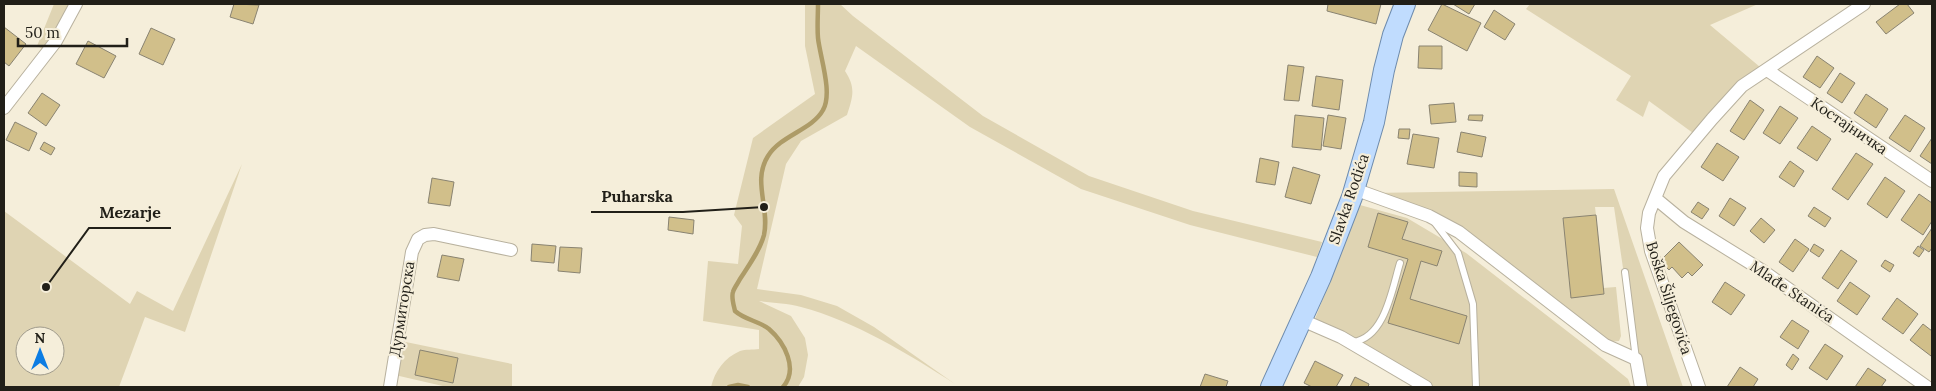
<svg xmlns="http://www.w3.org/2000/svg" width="1936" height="391" viewBox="0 0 1936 391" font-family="Lora,serif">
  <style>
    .green { fill: #dfd4b3; fill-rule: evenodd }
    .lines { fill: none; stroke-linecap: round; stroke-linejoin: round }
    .stream { stroke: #ad9b67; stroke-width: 4.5 }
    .building { fill: #d1bf8a; stroke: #898371 }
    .service-casing { stroke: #b8b19e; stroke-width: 8 }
    .minor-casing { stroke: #b8b19e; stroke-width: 14 }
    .primary-casing { stroke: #6d8bad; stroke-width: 22 }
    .service { stroke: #fff; stroke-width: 6 }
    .minor { stroke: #fff; stroke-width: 12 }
    .primary { stroke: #c0dcfe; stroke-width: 20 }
    .labels { text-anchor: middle; stroke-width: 4.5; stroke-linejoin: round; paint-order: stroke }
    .street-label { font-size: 15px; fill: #211f18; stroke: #f5eeda }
    .leader { fill: none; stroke: #211f18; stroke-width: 2 }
    .callout-dot { fill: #211f18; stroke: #f5eeda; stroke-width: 2 }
    .callout-label { font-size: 16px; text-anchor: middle; font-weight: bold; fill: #211f18; stroke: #f5eeda; stroke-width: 4.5; stroke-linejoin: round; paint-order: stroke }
  </style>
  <rect width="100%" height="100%" fill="#f5eeda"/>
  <path class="green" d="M54 4H70L58 27 43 49 37 46Z
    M805 4H840L853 16 983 116 1089 176 1193 211 1322 242 1317 257 1190 225 1081 189 970 127 856 46 845 71C856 88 853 96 847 115L801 141 786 164 757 289 801 295 837 306 874 327 955 384C909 354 854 321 801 307 787 303 772 303 759 301L791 316 805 338 808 355 804 377 798 387H711C715 371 724 358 740 351 745 349 753 350 759 349V330L703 321 708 261 738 264 742 226 734 215 753 138 815 94 805 46Z
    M1530 4H1758L1710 25 1760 67 1735 86 1693 133 1649 101 1643 117 1616 100 1631 76 1526 9Z
    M242 164 185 332 145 317 119 387H4V211L130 304 137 291 173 311ZM25 336H55V366H25Z
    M1614 189 1683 387H1647L1645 371 1636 356 1614 207H1595L1596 215 1564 218 1571 297 1604 294 1603 288 1616 287 1621 336 1619 341 1608 342 1458 227 1371 193Z
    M1360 205 1407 218 1466 253 1607 362 1628 379 1631 387H1433L1345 337 1313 324Z
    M401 341 512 364V387H447L395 375Z"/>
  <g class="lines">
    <path class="stream" d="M729 387 738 385 748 387
      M783 387C799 369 784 342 769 329 759 321 745 320 735 311 734 306 731 297 733 292 734 288 738 283 740 279 749 265 760 250 764 235 770 208 752 181 768 156 781 135 812 130 823 110 833 93 820 57 818 38 817 27 818 15 818 4"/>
  </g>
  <path class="building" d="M234 4 259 5 253 24 230 17Z
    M1328 4H1381L1376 24 1327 11Z
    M1442 4 1481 23 1467 51 1428 30Z
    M1453 4H1475L1469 14Z
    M1900 4H1907L1914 13 1886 34 1876 22Z
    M1494 10 1515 24 1505 40 1484 27Z
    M4 27 26 44 9 66 4 62Z
    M151 28 175 39 163 65 139 54Z
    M88 41 116 56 104 78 76 64Z
    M1419 46H1442V69L1418 68Z
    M1817 56 1834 68 1820 88 1803 77Z
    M1288 65 1304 67 1299 101 1284 100Z
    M1840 73 1855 83 1842 103 1827 93Z
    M1316 76 1343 80 1339 110 1312 106Z
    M42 93 60 105 46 126 28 113Z
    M1866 94 1888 109 1876 128 1854 113Z
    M1750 100 1764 110 1744 140 1730 131Z
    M1454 103 1456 122 1431 124 1429 105Z
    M1780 106 1798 118 1780 144 1763 133Z
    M1295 115 1324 118 1321 150 1292 147Z
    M1328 115 1346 118 1341 149 1323 146Z
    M1469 115H1483L1482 121 1468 120Z
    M1905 115 1925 128 1910 152 1889 138Z
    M15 122 37 133 29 151 6 140Z
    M1812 126 1831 139 1817 161 1797 148Z
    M1399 129H1410L1409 139 1398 138Z
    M1461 132 1486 137 1482 157 1457 152Z
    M1413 134 1439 138 1434 168 1407 164Z
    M1932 138V164L1920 156Z
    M44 142 55 148 51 155 40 149Z
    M1717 143 1739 157 1723 181 1701 167Z
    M1856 153 1873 164 1848 200 1832 189Z
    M1260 158 1279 162 1275 185 1256 182Z
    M1790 161 1804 171 1794 187 1779 177Z
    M1293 167 1320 175 1311 204 1285 197Z
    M1459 172 1477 173V187L1459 186Z
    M1885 177 1905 191 1887 218 1867 204Z
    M432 178 454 182 450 206 428 203Z
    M1919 194 1932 203V221L1923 235 1901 220Z
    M1730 198 1746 208 1734 226 1719 216Z
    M1698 202 1709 209 1702 219 1691 212Z
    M1814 207 1831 218 1825 227 1808 216Z
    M1378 213 1408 222 1402 239 1442 251 1437 266 1421 261 1410 299 1467 316 1459 344 1388 323 1408 259 1368 247Z
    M1596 215 1604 294 1571 298 1563 218Z
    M669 217 694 220 693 234 668 230Z
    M1761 218 1775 230 1764 243 1750 231Z
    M1932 228V248L1929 252 1920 246Z
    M1795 239 1809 249 1793 272 1779 262Z
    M1679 242 1703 265 1692 276 1688 272 1682 278 1672 267 1669 270 1660 261Z
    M532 244 556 246 554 263 531 261Z
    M1814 244 1824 250 1819 257 1810 251Z
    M1918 246 1924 250 1919 257 1913 253Z
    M560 247 582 248 580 273 558 271Z
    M1841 250 1857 261 1838 289 1822 278Z
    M442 255 464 259 459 281 437 277Z
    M1885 260 1894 265 1890 272 1881 266Z
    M1725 282 1745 295 1731 315 1712 302Z
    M1850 282 1870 296 1857 315 1837 301Z
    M1897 298 1918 314 1903 334 1882 319Z
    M1792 320 1809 331 1798 349 1780 337Z
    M1923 324 1932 331V354L1931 356 1910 340Z
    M1825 344 1843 356 1827 380 1809 368Z
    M420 350 458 358 453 383 415 375Z
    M1793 354 1799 359 1792 370 1786 365Z
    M1315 361 1343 375 1336 387H1312L1304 383Z
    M1740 367 1758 379 1753 387H1727Z
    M1868 368 1886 380 1881 387H1855Z
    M1205 374 1228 381 1226 387H1200Z
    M1355 377 1369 384 1368 387H1350Z"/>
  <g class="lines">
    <defs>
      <path id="service" d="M1435 223 1458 253 1473 304 1476 387
        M1625 272 1636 359
        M1353 342C1385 338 1392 289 1400 263"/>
      <path id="minor" d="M1767 70 1932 181
        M4 108 56 41 76 4
        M1354 189 1429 216 1459 232 1605 345 1636 359 1641 387
        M1655 198 1684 222 1763 271 1927 387
        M1302 320 1341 337 1426 387
        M390 387 412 252 418 239 425 235 434 234 511 250
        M1699 387 1651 251 1647 228 1649 213 1664 176 1712 119 1742 86 1864 4"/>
      <path id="primary" d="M1271 387 1321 277 1352 197 1374 122 1384 70 1393 35 1405 4"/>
    </defs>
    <use href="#service" class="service-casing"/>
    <use href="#minor" class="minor-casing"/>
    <use href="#primary" class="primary-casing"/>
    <use href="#service" class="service"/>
    <use href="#minor" class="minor"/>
    <use href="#primary" class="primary"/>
  </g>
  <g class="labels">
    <g class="street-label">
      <text transform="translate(1849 126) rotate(34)" y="5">Костајничка</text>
      <text transform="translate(1349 199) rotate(-71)" y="5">Slavka Rodića</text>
      <text transform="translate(1792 292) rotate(34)" y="5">Mlađe Stanića</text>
      <text transform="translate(1669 298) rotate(72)" y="5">Boška Šiljegovića</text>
      <text transform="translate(402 309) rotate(-81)" y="5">Дурмиторска</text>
    </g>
  </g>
  <path class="leader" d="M764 207L683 212H591M46 287L89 228H171"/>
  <g class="callout-dot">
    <circle cx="764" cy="207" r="5"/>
    <circle cx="46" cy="287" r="5"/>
  </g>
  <g class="callout-label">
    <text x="637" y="202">Puharska</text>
    <text x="130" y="218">Mezarje</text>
  </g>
  <rect width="1936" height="391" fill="none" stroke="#211f18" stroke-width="10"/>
  <g transform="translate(40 351)"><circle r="24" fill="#f5eeda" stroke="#a09b8c"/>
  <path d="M0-4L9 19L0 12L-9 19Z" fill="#0b7ce3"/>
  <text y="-8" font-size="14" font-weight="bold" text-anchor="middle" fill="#211f18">N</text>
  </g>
  <path d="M18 38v8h109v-8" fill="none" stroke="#211f18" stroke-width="2.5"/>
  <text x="25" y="38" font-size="15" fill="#211f18" stroke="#f5eeda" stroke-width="4" paint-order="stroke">50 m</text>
</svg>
